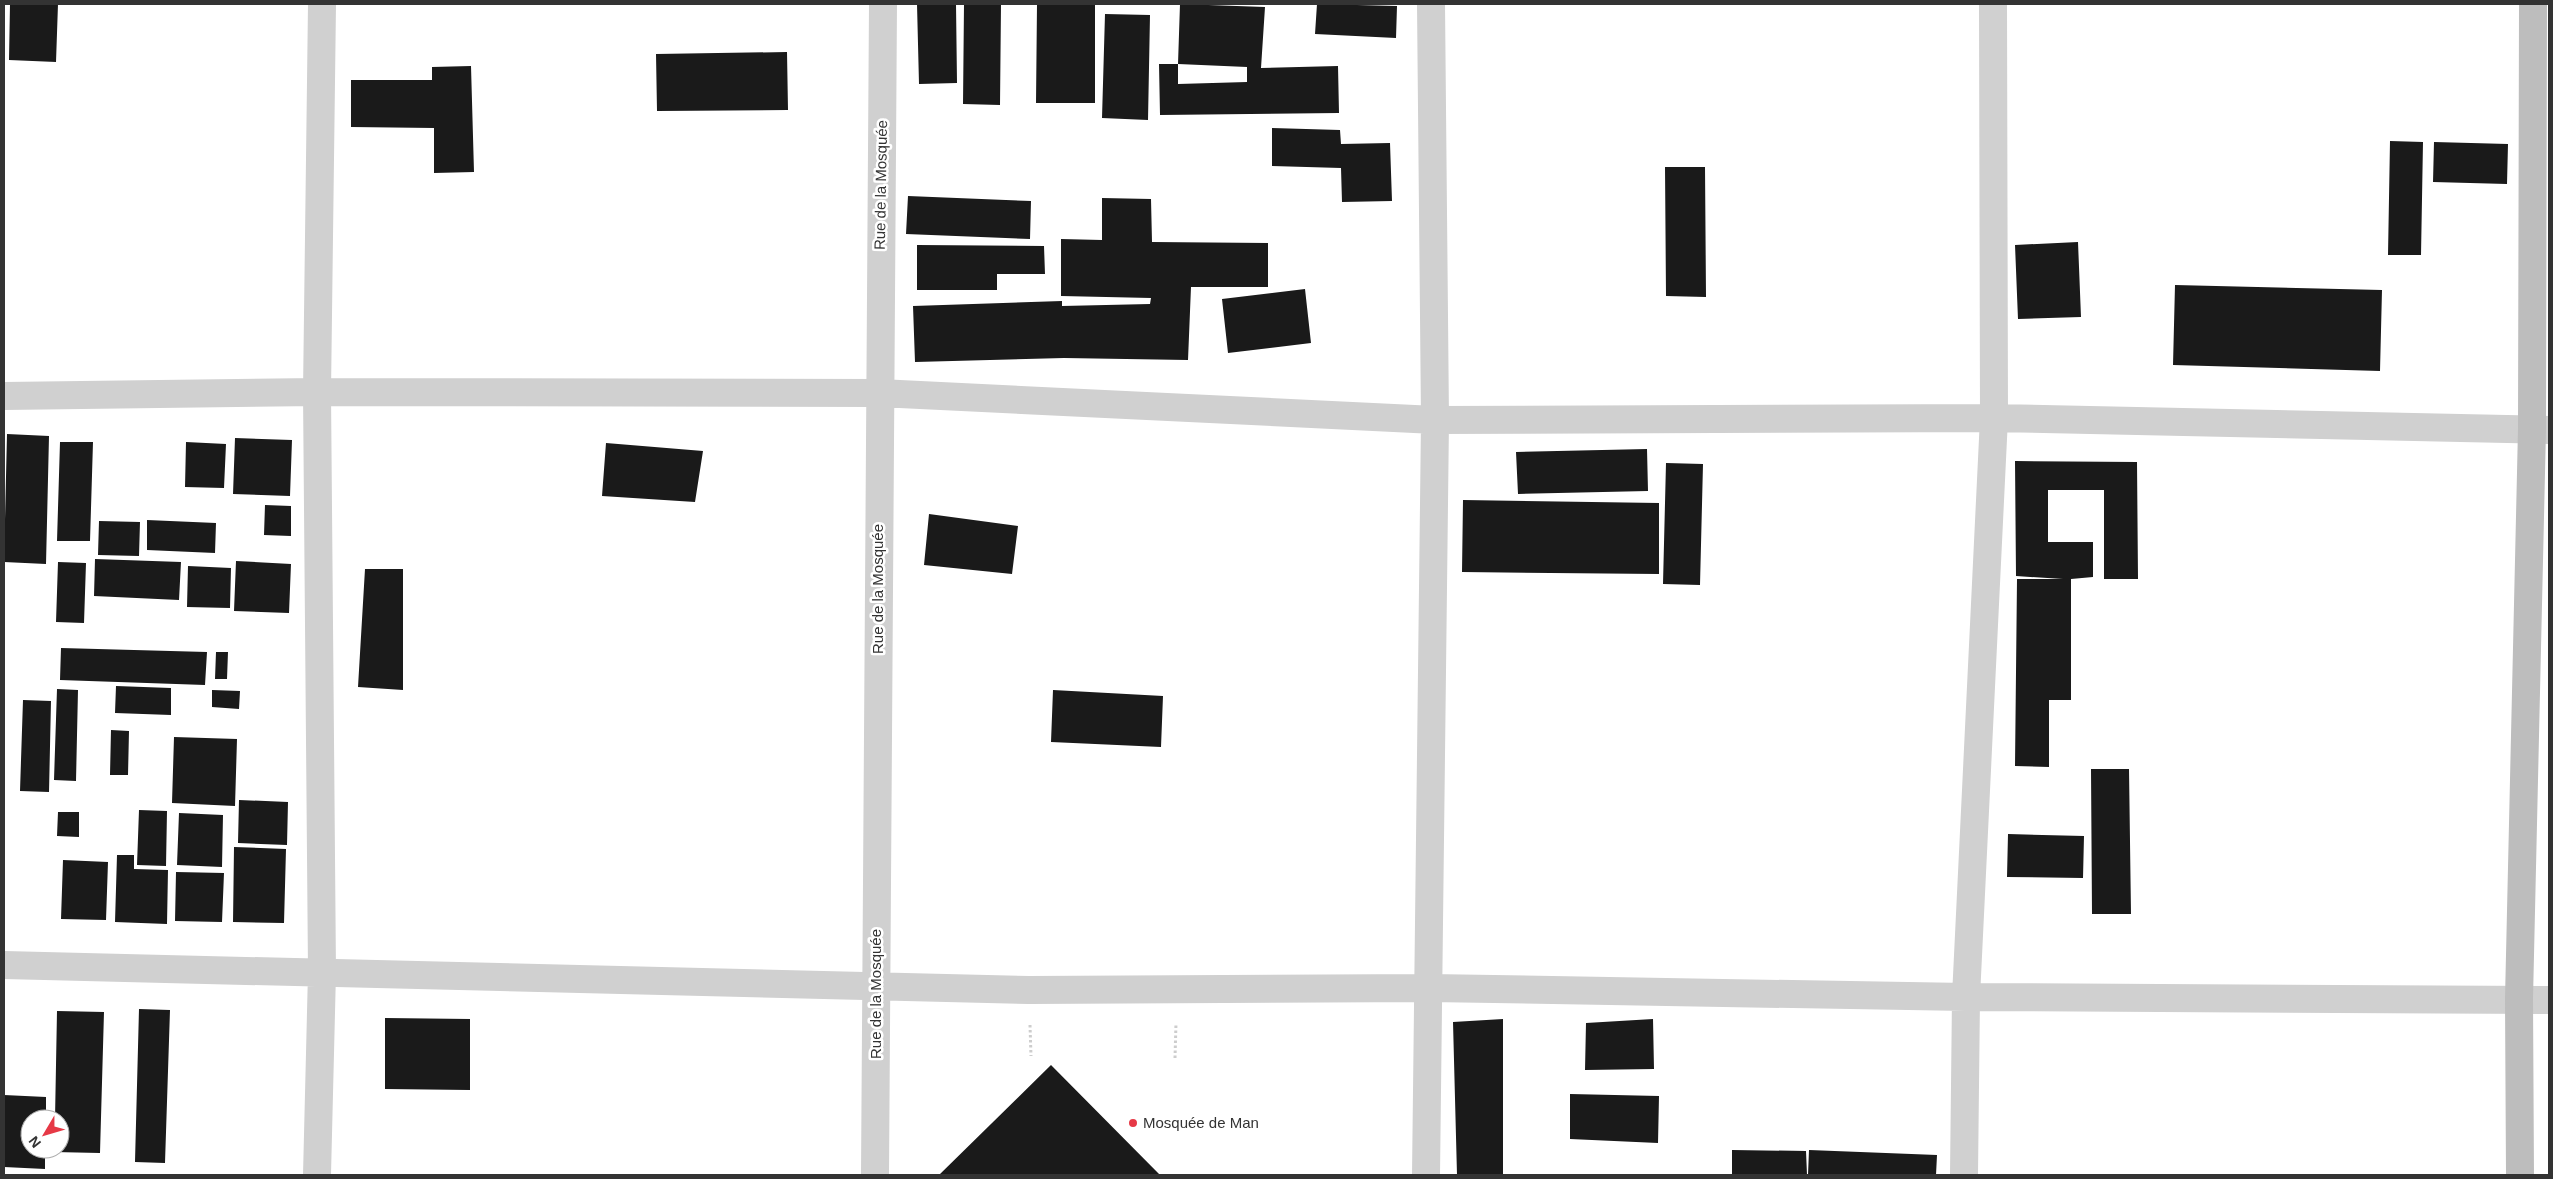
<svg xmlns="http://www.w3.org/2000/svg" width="2553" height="1179" viewBox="0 0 2553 1179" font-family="Helvetica,sans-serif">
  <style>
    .building { fill: #1a1a1a }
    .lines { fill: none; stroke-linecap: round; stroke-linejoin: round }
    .path { stroke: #cdcdcd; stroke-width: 3; stroke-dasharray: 2.5 2.5; stroke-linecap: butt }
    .minor { stroke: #d0d0d0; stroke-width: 28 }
    .secondary { stroke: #bdbdbd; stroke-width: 28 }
    .poi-dot { fill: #e63946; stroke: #fff; stroke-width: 2 }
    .labels { text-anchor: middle; stroke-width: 5; stroke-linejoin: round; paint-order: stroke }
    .street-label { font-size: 15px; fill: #333; stroke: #fff }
    .poi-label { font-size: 15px; fill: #333; stroke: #fff; text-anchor: start }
  </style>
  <rect width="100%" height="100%" fill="#fff"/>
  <path class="building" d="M10 4H58L56 62 9 60Z
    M917 4H956L957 83 919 84Z
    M964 4H1001L1000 105 963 104Z
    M1037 4H1095V103H1036Z
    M1180 4 1265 7 1261 68 1338 66 1339 113 1160 115 1159 64H1178V84L1247 82V67L1178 64Z
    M1317 4 1397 6 1396 38 1315 34Z
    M1105 14 1150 15 1148 120 1102 118Z
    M787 52 788 110 657 111 656 54Z
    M471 66 474 172 434 173V128L351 127V80H432V67Z
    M1272 128 1340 130 1341 144 1390 143 1392 201 1342 202 1341 168 1272 166Z
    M2390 141 2423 142 2421 255H2388Z
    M2434 142 2508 144 2507 184 2433 182Z
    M1665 167H1705L1706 297 1666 296Z
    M908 196 1031 201 1030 239 906 234Z
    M1102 198 1151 199 1152 242 1268 243V287H1191L1188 360 1064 358 915 362 913 306 1062 301V306L1150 304 1151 298 1061 296V239L1102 240Z
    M2078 242 2081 317 2018 319 2015 245Z
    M917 245 1044 246 1045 274H997V290H917Z
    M2175 285 2382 290 2380 371 2173 365Z
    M1305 289 1311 343 1228 353 1222 299Z
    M7 434 49 436 46 564 4 562Z
    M235 438 292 440 290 496 233 494Z
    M60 442H93L90 541H57Z
    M186 442 226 444 224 488 185 487Z
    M606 443 703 451 695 502 602 496Z
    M1647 449 1648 491 1518 494 1516 452Z
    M2015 461 2137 462 2138 579H2104V490H2048V542H2093V577L2071 579V700H2049V767L2015 766 2017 579H2063L2016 576Z
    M1666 463 1703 464 1700 585 1663 584Z
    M1463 500 1659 503V574L1462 572Z
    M265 505 291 506V536L264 535Z
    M929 514 1018 526 1012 574 924 565Z
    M147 520 216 523 215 553 147 550Z
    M99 521 140 522 139 556 98 555Z
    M95 559 181 562 179 600 94 596Z
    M236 561 291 564 289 613 234 611Z
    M58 562 86 563 84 623 56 622Z
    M188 566 231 568 230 608 187 607Z
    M365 569H403V690L358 687Z
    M61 648 207 652 205 685 60 680Z
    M216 652H228L227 679H215Z
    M116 686 171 688V715L115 713Z
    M57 689 78 690 76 781 54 780Z
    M212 690 240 691 239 709 212 707Z
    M1053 690 1163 696 1161 747 1051 742Z
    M23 700 51 701 49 792 20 791Z
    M111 730 129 731 128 775H110Z
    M174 737 237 739 235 806 172 803Z
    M2091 769H2129L2131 914H2092Z
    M239 800 288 802 287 845 238 843Z
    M139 810 167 811 166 866 137 865Z
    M58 812H79V837L57 836Z
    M179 813 223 815 222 867 177 865Z
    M2008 834 2084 836 2083 878 2007 877Z
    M234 847 286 849 284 923 233 922Z
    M117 855H134V869L168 870 167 924 115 922Z
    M63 860 108 862 106 920 61 919Z
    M176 872 224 873 222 922 175 921Z
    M139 1009 170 1010 165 1163 135 1162Z
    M57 1011 104 1012 100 1153 54 1152V1149H60V1119H55Z
    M385 1018 470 1019V1090L385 1089Z
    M1503 1019V1175H1457L1453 1022Z
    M1653 1019 1654 1069 1585 1070 1586 1023Z
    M1051 1065 1160 1175H939Z
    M1570 1094 1659 1096 1658 1143 1570 1139Z
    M4 1095 46 1097V1119H30V1149H45V1169L4 1167Z
    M1732 1150 1806 1151 1807 1175H1732Z
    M1809 1150 1937 1155 1936 1175H1808Z"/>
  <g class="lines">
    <path class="path" d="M1030 1025 1031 1056
      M1175 1058 1176 1023"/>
    <path class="minor" d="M4 396 317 392 879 393 1435 420 1994 418 2549 430
      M4 965 1029 990 1430 988 1966 997 2549 1000
      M317 1175 322 972 317 392 322 4
      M875 1175 883 4
      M1426 1175 1435 420 1431 4
      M1964 1175 1966 997 1994 418 1993 4"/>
    <path class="secondary" d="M2520 1175 2519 999 2532 429 2533 4"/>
  </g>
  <circle class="poi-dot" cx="1133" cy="1123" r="5"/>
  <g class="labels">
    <g class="street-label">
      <text transform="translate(881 185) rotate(-89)" y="5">Rue de la Mosquée</text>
      <text transform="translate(878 589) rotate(-90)" y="5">Rue de la Mosquée</text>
      <text transform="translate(876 994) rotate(-90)" y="5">Rue de la Mosquée</text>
    </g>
    <g class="poi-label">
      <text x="1143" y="1128">Mosquée de Man</text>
    </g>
  </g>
  <rect width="2553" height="1179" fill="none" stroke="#333333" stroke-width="10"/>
  <g transform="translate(45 1134) rotate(232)"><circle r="24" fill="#ffffff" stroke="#adadad"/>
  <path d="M0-4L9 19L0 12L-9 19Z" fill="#e63946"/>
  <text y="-8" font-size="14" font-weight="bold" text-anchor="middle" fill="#333333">N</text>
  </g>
</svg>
